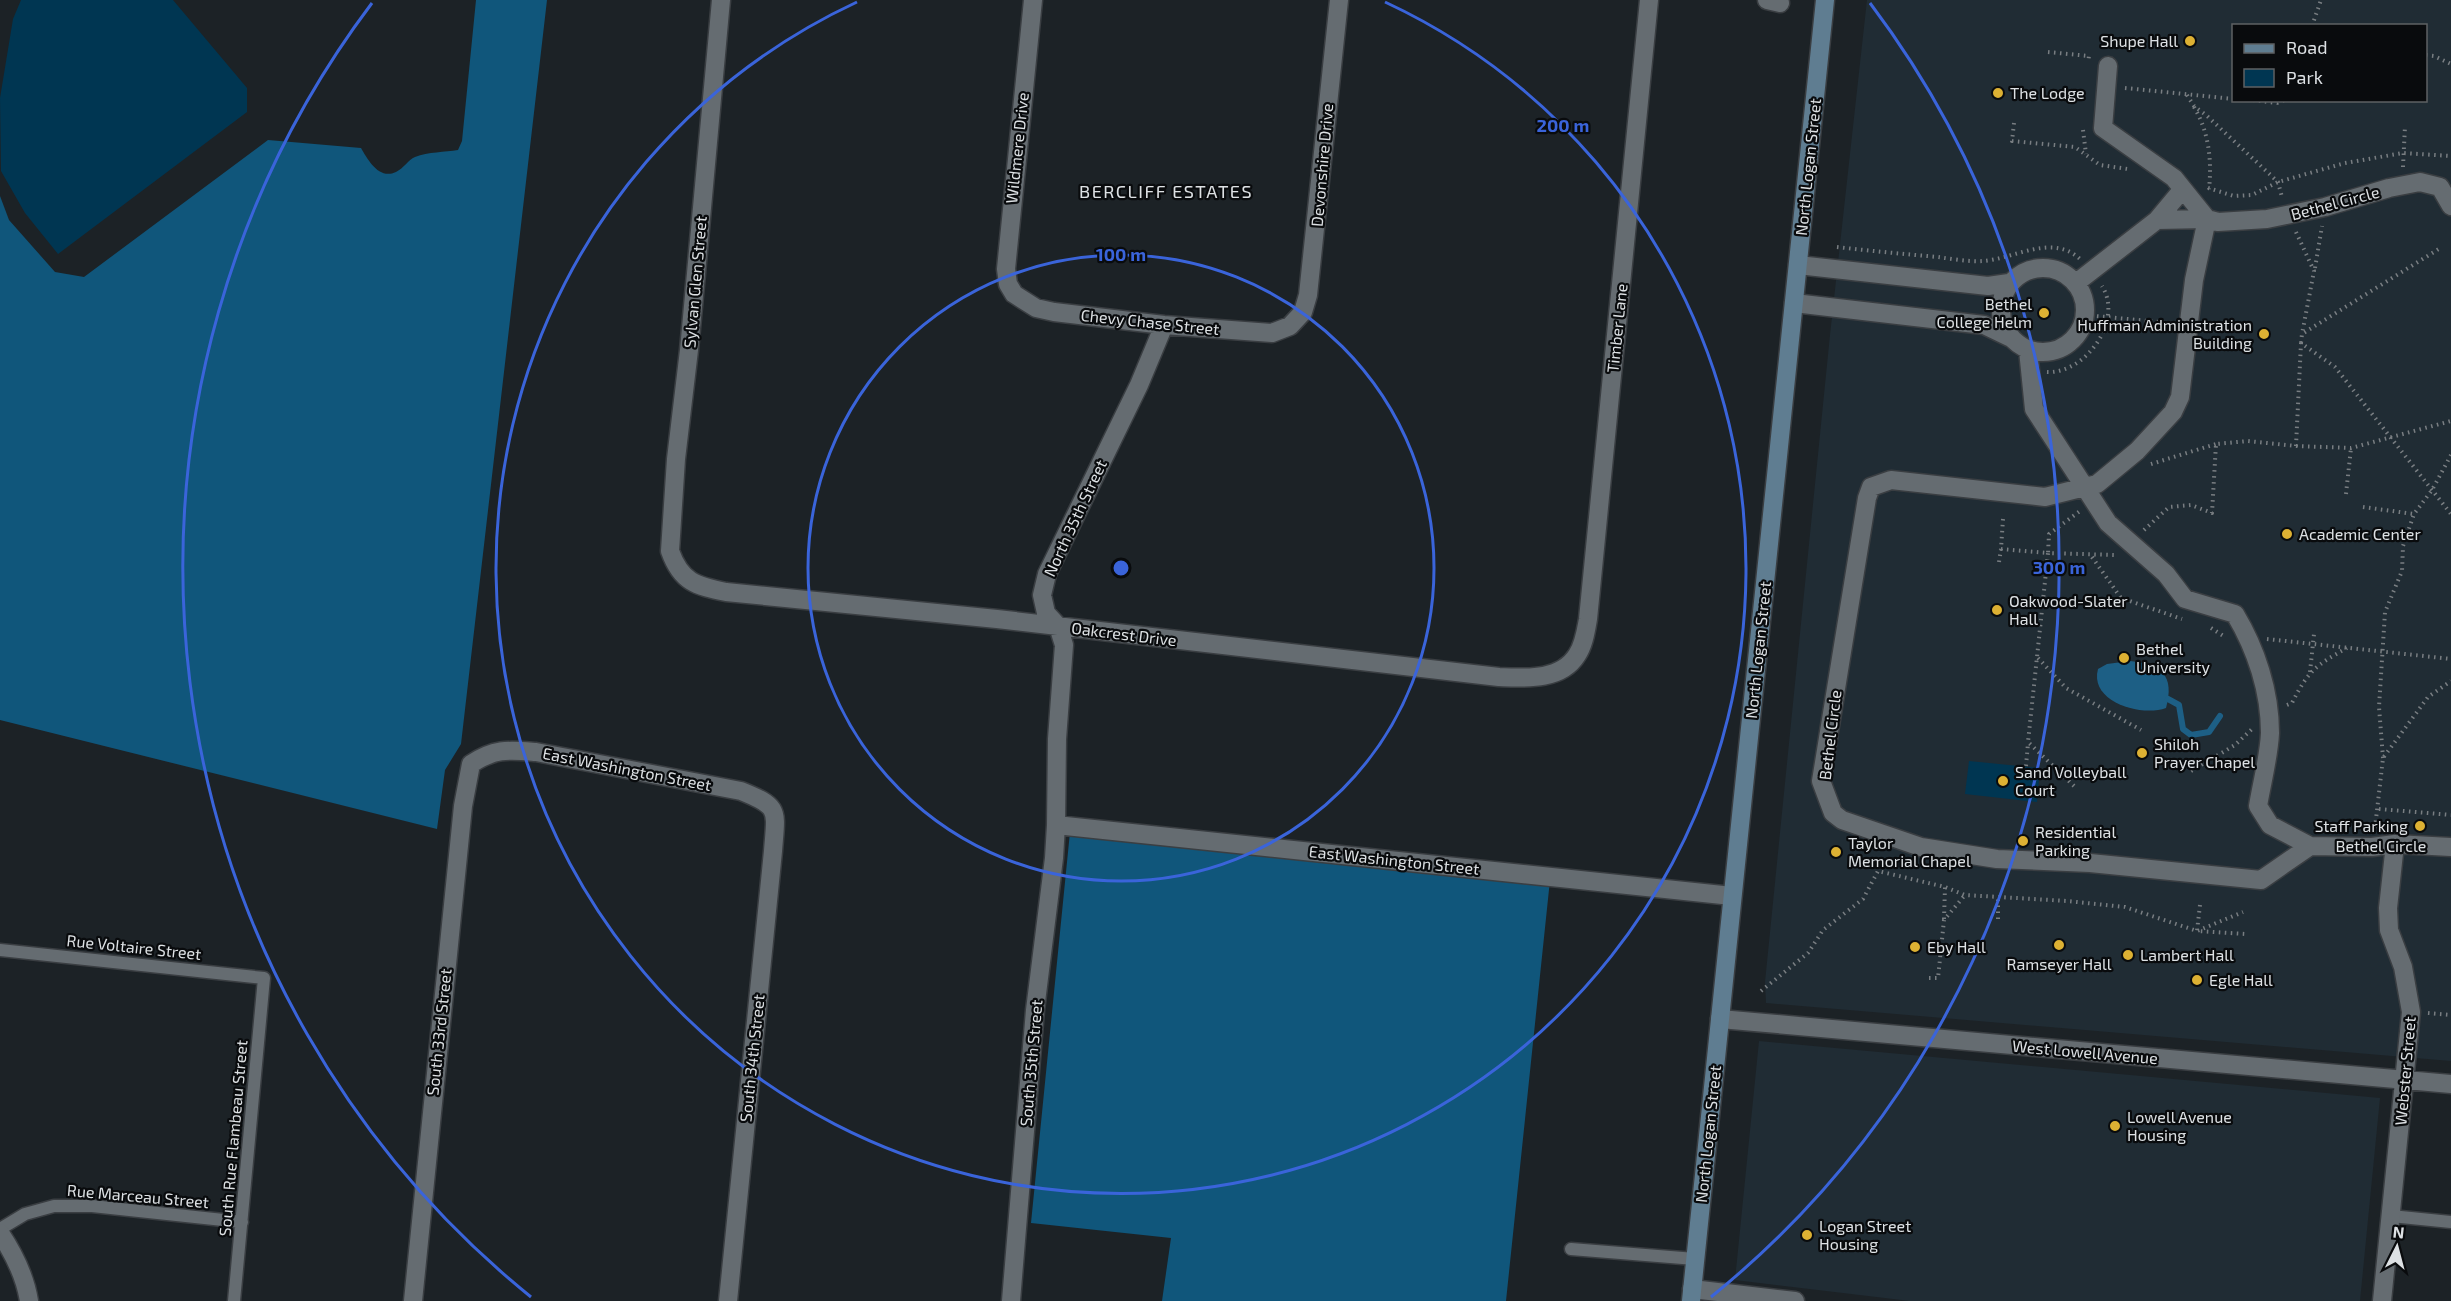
<svg xmlns="http://www.w3.org/2000/svg" width="2451" height="1301" viewBox="0 0 2451 1301" font-family="'Exo 2',sans-serif">
  <style>
    .built { fill: #202c34; fill-rule: evenodd }
    .green { fill: #003652 }
    .forest { fill: #10567b }
    .water { fill: #1d5f85 }
    .lines { fill: none; stroke-linecap: round; stroke-linejoin: round }
    .stream { stroke: #1d5f85; stroke-width: 6 }
    .lane-casing { stroke: #3a3e42; stroke-width: 15 }
    .street-casing { stroke: #3a3e42; stroke-width: 21 }
    .secondary-casing { stroke: #3a3e42; stroke-width: 21 }
    .path { stroke: #797e82; stroke-width: 4; stroke-dasharray: 1.5 4.5; stroke-linecap: butt }
    .lane { stroke: #656c71; stroke-width: 12 }
    .street { stroke: #656c71; stroke-width: 18 }
    .secondary { stroke: #5f7d91; stroke-width: 18 }
    .ring { fill: none; stroke: #3a64da; stroke-width: 3 }
    .poi-dot { fill: #ddb133; stroke: #090b0d; stroke-width: 2 }
    .labels { text-anchor: middle; stroke-width: 4.5; stroke-linejoin: round; paint-order: stroke }
    .poi-label { font-size: 16px; fill: #dde1e4; stroke: #090b0d; text-anchor: start }
    .street-label { font-size: 16px; fill: #dde1e4; stroke: #090b0d }
    .neighbourhood-label { font-size: 18px; letter-spacing: 1.5px; fill: #dde1e4; stroke: #090b0d }
    .centre { fill: #3a64da; stroke: #090b0d; stroke-width: 3 }
    .ring-label { font-size: 18px; text-anchor: middle; font-weight: bold; fill: #3a64da; stroke: #090b0d; stroke-width: 4.5; stroke-linejoin: round; paint-order: stroke }
  </style>
  <rect width="100%" height="100%" fill="#1c2226"/>
  <path class="built" d="M1867 0H2451V1061L1766 1003 1765 982 1830 335ZM2234 26H2426V100H2234Z
    M1759 1041 2380 1098 2360 1301H1910L1735 1280Z"/>
  <path class="green" d="M21 0H173L247 88V112L58 254 25 213 1 171 0 98 13 19Z
    M1969 761 2040 768 2037 802 1965 794Z"/>
  <path class="forest" d="M476 0H547L461 744 445 770 437 829 0 720V196L9 220 55 272 84 277 268 140 361 148C368 160 379 180 396 172 404 168 408 160 415 157 428 152 445 152 458 150L462 141Z
    M1070 832 1550 880 1506 1301H1162L1171 1238 1031 1223Z"/>
  <path class="water" d="M2130 661C2161 664 2175 675 2166 708 2141 717 2089 702 2098 669L2107 664Z"/>
  <g class="lines">
    <path class="stream" d="M2168 699 2179 705 2183 729 2191 735 2209 732 2220 716"/>
    <defs>
      <path id="lane" d="M0 950 264 978 234 1301
        M2391 1216 2451 1222
        M0 1229 25 1214 54 1206H92L242 1222
        M1571 1249 1695 1259"/>
      <path id="street" d="M721 0 689 350 676 459 670 551C681 582 696 586 726 592L997 619 1499 677C1525 678 1561 681 1577 655 1584 645 1586 630 1588 619L1649 0
        M1033 0 1006 269 1008 284 1014 294 1036 308 1054 312 1164 325 1272 333 1290 326 1303 312 1308 295 1339 0
        M1767 0 1780 3
        M2108 66 2103 128 2174 178 2207 219 2194 280 2180 397 2173 412 2137 451 2097 484 2045 497 1891 480 1871 487 1867 498 1821 781 1833 813 1842 820 1921 847 1997 859 2090 863 2261 880 2310 846
        M2157 220 2182 190
        M1798 265 1988 286 2009 283
        M2001 310a42 42 0 1 1 84 0a42 42 0 1 1-84 0Z
        M2076 283 2157 220 2207 219 2218 222 2267 219 2325 207 2389 188 2420 182 2440 187 2451 206
        M1794 303 1984 325 2011 338
        M2028 350 2034 409 2108 523 2166 574 2185 599 2235 614C2256 649 2270 691 2270 733 2269 756 2262 782 2258 806L2270 825 2310 846 2372 847 2395 844 2451 847
        M1056 825 1732 896
        M1720 1019 2451 1084
        M0 1233C14 1254 25 1276 29 1301
        M1692 1289 1795 1301
        M413 1301 463 806 471 764C495 748 509 750 536 752L741 791C781 807 776 810 773 851L728 1301
        M1011 1301 1035 1010 1054 858 1056 825 1057 739 1064 645 1058 626 1046 613 1042 595 1047 574 1139 385 1164 325
        M2382 1301 2411 1012 2403 967 2389 930 2388 908 2395 844"/>
      <path id="secondary" d="M1691 1301 1825 0"/>
    </defs>
    <use href="#lane" class="lane-casing"/>
    <use href="#street" class="street-casing"/>
    <use href="#secondary" class="secondary-casing"/>
    <path class="path" d="M2312 26 2321 0
      M2048 52 2089 56 2088 62
      M2426 55 2434 56 2451 64
      M2125 88 2234 99
      M2187 95 2194 106 2206 115 2278 182 2282 197
      M2253 100 2277 103 2285 100
      M2194 107C2209 132 2212 161 2209 189
      M2014 123 2012 141 2075 147 2100 165 2128 169
      M2083 130 2086 154
      M2403 167 2405 126
      M2208 188 2234 196 2252 195 2278 182 2345 163 2403 153 2451 156
      M2296 232 2314 271 2302 334
      M1837 247C1871 251 1904 254 1938 257 1952 259 1969 262 1983 261 2014 259 2052 233 2080 259
      M2315 268 2322 226
      M2085 315 2170 323
      M2205 327 2243 330
      M2301 343 2302 334 2442 247
      M2047 372C2085 374 2124 321 2102 286
      M2296 446 2351 448 2451 421
      M2151 464 2216 444
      M2346 494 2351 448
      M2363 507 2414 514 2432 490 2451 455
      M2003 519 2001 549 2048 553 2049 534 2080 511
      M2144 530 2169 507 2191 505 2212 513 2216 444 2248 441 2296 446 2301 343 2335 367 2451 514
      M2092 557 2121 598 2182 619
      M1999 562 2001 549
      M2211 628 2225 637
      M2267 639 2451 659
      M2038 658 2066 688 2141 730
      M2310 672 2314 634
      M2287 705 2292 703C2308 671 2316 665 2347 648
      M2383 758 2379 707 2385 612 2402 571 2403 546 2414 514
      M2026 766 2028 743
      M2191 771 2235 745 2252 729
      M2074 786 2028 742 2048 553 2115 555
      M2379 809 2451 815
      M2375 828 2383 758 2428 697 2451 681
      M2200 905 2197 931 2245 934
      M1944 919 1945 887
      M1998 919V899
      M1929 978H1938L1944 920 1965 895
      M1761 991 1808 953 1823 930 1863 899 1878 871 1945 887 1965 895 2067 901 2125 907 2197 931 2243 912
      M2428 1013 2451 1015"/>
    <use href="#lane" class="lane"/>
    <use href="#street" class="street"/>
    <use href="#secondary" class="secondary"/>
  </g>
  <g class="ring">
    <circle cx="1121" cy="568" r="313"/>
    <path d="M1385 2A625 625 0 1 1 857 2"/>
    <path d="M531 1297A938 938 0 0 1 372 3M1870 3A938 938 0 0 1 1711 1297"/>
  </g>
  <g class="poi-dot">
    <circle cx="2190" cy="41" r="6"/>
    <circle cx="1998" cy="93" r="6"/>
    <circle cx="2044" cy="313" r="6"/>
    <circle cx="2264" cy="334" r="6"/>
    <circle cx="2287" cy="534" r="6"/>
    <circle cx="1997" cy="610" r="6"/>
    <circle cx="2124" cy="658" r="6"/>
    <circle cx="2142" cy="753" r="6"/>
    <circle cx="2003" cy="781" r="6"/>
    <circle cx="2420" cy="826" r="6"/>
    <circle cx="2023" cy="841" r="6"/>
    <circle cx="1836" cy="852" r="6"/>
    <circle cx="2059" cy="945" r="6"/>
    <circle cx="1915" cy="947" r="6"/>
    <circle cx="2128" cy="955" r="6"/>
    <circle cx="2197" cy="980" r="6"/>
    <circle cx="2115" cy="1126" r="6"/>
    <circle cx="1807" cy="1235" r="6"/>
  </g>
  <g class="labels">
    <g class="poi-label">
      <text x="2178" y="47" text-anchor="end">Shupe Hall</text>
      <text x="2010" y="99">The Lodge</text>
      <text x="2032" y="310" text-anchor="end">Bethel<tspan x="2032" dy="18">College Helm</tspan></text>
      <text x="2252" y="331" text-anchor="end">Huffman Administration<tspan x="2252" dy="18">Building</tspan></text>
      <text x="2299" y="540">Academic Center</text>
      <text x="2009" y="607">Oakwood-Slater<tspan x="2009" dy="18">Hall</tspan></text>
      <text x="2136" y="655">Bethel<tspan x="2136" dy="18">University</tspan></text>
      <text x="2154" y="750">Shiloh<tspan x="2154" dy="18">Prayer Chapel</tspan></text>
      <text x="2015" y="778">Sand Volleyball<tspan x="2015" dy="18">Court</tspan></text>
      <text x="2408" y="832" text-anchor="end">Staff Parking</text>
      <text x="2035" y="838">Residential<tspan x="2035" dy="18">Parking</tspan></text>
      <text x="1848" y="849">Taylor<tspan x="1848" dy="18">Memorial Chapel</tspan></text>
      <text x="1927" y="953">Eby Hall</text>
      <text x="2140" y="961">Lambert Hall</text>
      <text x="2059" y="970" text-anchor="middle">Ramseyer Hall</text>
      <text x="2209" y="986">Egle Hall</text>
      <text x="2127" y="1123">Lowell Avenue<tspan x="2127" dy="18">Housing</tspan></text>
      <text x="1819" y="1232">Logan Street<tspan x="1819" dy="18">Housing</tspan></text>
    </g>
    <g class="street-label">
      <text transform="translate(1017 148) rotate(-84)" y="6">Wildmere Drive</text>
      <text transform="translate(1322 165) rotate(-85)" y="6">Devonshire Drive</text>
      <text transform="translate(1808 167) rotate(-84)" y="6">North Logan Street</text>
      <text transform="translate(2335 203) rotate(-15)" y="6">Bethel Circle</text>
      <text transform="translate(695 282) rotate(-85)" y="6">Sylvan Glen Street</text>
      <text transform="translate(1150 322) rotate(6)" y="6">Chevy Chase Street</text>
      <text transform="translate(1617 328) rotate(-84)" y="6">Timber Lane</text>
      <text transform="translate(1075 518) rotate(-65)" y="6">North 35th Street</text>
      <text transform="translate(1124 634) rotate(7)" y="6">Oakcrest Drive</text>
      <text transform="translate(1758 650) rotate(-84)" y="6">North Logan Street</text>
      <text transform="translate(1830 735) rotate(-83)" y="6">Bethel Circle</text>
      <text transform="translate(627 769) rotate(11)" y="6">East Washington Street</text>
      <text x="2381" y="852">Bethel Circle</text>
      <text transform="translate(1394 860) rotate(6)" y="6">East Washington Street</text>
      <text transform="translate(134 947) rotate(6)" y="6">Rue Voltaire Street</text>
      <text transform="translate(439 1032) rotate(-84)" y="6">South 33rd Street</text>
      <text transform="translate(2085 1052) rotate(5)" y="6">West Lowell Avenue</text>
      <text transform="translate(752 1058) rotate(-84)" y="6">South 34th Street</text>
      <text transform="translate(1031 1063) rotate(-85)" y="6">South 35th Street</text>
      <text transform="translate(2405 1071) rotate(-85)" y="6">Webster Street</text>
      <text transform="translate(1708 1134) rotate(-84)" y="6">North Logan Street</text>
      <text transform="translate(233 1138) rotate(-85)" y="6">South Rue Flambeau Street</text>
      <text transform="translate(138 1196) rotate(5)" y="6">Rue Marceau Street</text>
    </g>
    <g class="neighbourhood-label">
      <text x="1166" y="198">BERCLIFF ESTATES</text>
    </g>
  </g>
  <circle cx="1121" cy="568" r="9" class="centre"/>
  <g class="ring-label">
    <text x="1563" y="132">200 m</text>
    <text x="1121" y="261">100 m</text>
    <text x="2059" y="574">300 m</text>
  </g>
  <rect x="2232" y="24" width="195" height="78" fill="#090b0d" stroke="#5e6163" stroke-width="1.5"/>
  <rect x="2244" y="44" width="30" height="9" fill="#5f7d91" stroke="#5e6163" stroke-width="1.5"/>
  <text x="2286" y="54" font-size="18" fill="#dde1e4">Road</text>
  <rect x="2244" y="69" width="30" height="18" fill="#003652" stroke="#5e6163" stroke-width="1.5"/>
  <text x="2286" y="84" font-size="18" fill="#dde1e4">Park</text>
  <g transform="translate(2397 1247) rotate(6)" stroke="#090b0d" stroke-width="4.5" paint-order="stroke">
  <path d="M0-4.5L10 22L0 15L-10 22Z" fill="#dde1e4"/>
  <text y="-9" font-size="16" font-weight="bold" text-anchor="middle" fill="#dde1e4">N</text>
  </g>
</svg>
